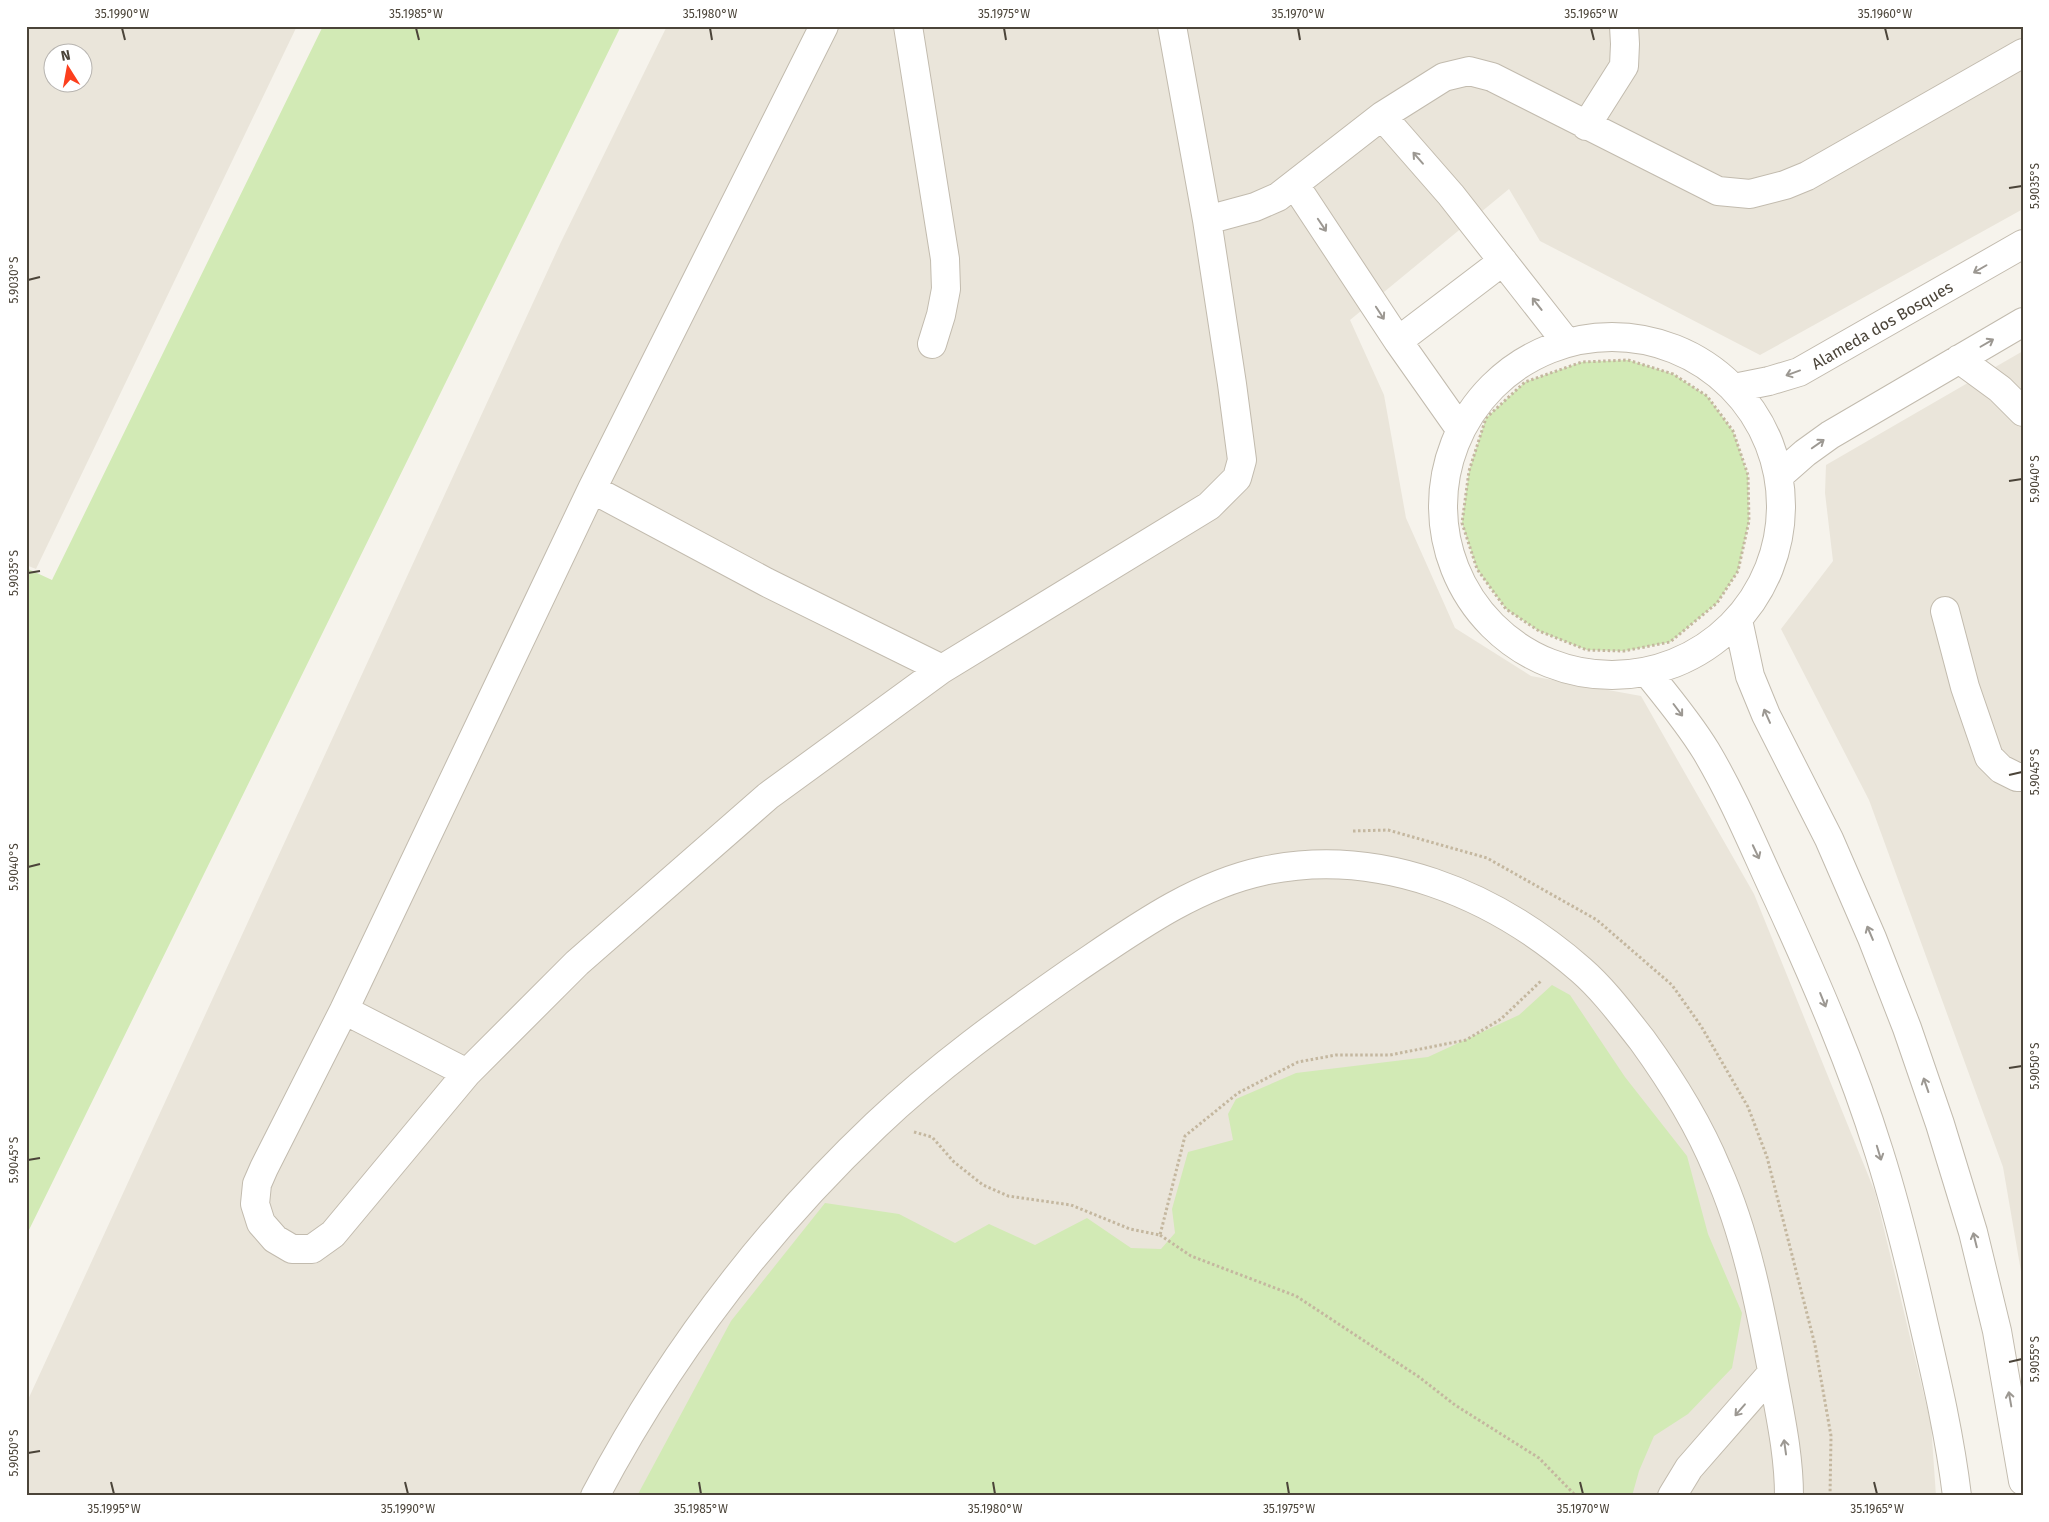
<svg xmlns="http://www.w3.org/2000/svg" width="2049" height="1522" viewBox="0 0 2049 1522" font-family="'Fira Sans',sans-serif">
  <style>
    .residential { fill: #eae5da; fill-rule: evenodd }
    .green { fill: #d2eab5 }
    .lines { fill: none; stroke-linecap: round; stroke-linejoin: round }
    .minor-casing { stroke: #c2bbae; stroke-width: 30 }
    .path { stroke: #c4b79f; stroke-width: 3; stroke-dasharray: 2.5 2.5; stroke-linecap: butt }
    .minor { stroke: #fff; stroke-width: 28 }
    .oneway { stroke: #9c9892 }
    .ticks { fill: none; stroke: #4b4439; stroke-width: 2 }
    .labels { text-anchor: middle; stroke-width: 5; stroke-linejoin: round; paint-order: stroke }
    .street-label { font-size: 16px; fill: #4b4439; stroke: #fff }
    .neatline { fill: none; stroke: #4b4439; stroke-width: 2 }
    .ticks-label { font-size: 12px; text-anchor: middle; fill: #4b4439 }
  </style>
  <rect width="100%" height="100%" fill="#f6f3ec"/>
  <path class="residential" d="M26 26H297L36 569 26 565ZM52 52H82V82H52Z
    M667 26H2023V209L1760 355 1540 241 1509 189 1350 320 1384 395 1406 518 1455 628 1531 676 1641 696 1754 894 1875 1192 1931 1424 1936 1496H26V1404L561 242Z
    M2023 351V1283L2003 1167 1869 800 1781 629 1833 561 1825 493 1826 465Z"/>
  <path class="green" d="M323 26H621L26 1236V568L52 580Z
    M1628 360 1673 374 1707 396 1733 431 1748 475 1749 521 1738 571 1717 603 1670 642 1624 651 1587 650 1539 631 1506 609 1477 569 1462 523 1469 471 1486 418 1525 382 1582 362Z
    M1552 985 1570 995 1625 1077 1687 1156 1708 1234 1742 1313 1732 1368 1688 1414 1654 1436 1639 1471 1632 1496H637L731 1321 825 1203 899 1214 955 1243 989 1224 1035 1245 1087 1218 1131 1248 1161 1249 1175 1233 1172 1209 1188 1152 1233 1140 1228 1114 1236 1099 1296 1073 1428 1057 1519 1015Z"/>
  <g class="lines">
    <defs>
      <path id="minor" d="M824 26 592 489 344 1010 264 1168 257 1184 255 1204 261 1223 275 1239 292 1249H312L333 1234 467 1073 577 963 768 796 942 669 1209 506 1237 478 1242 460 1232 384 1207 220 1172 26
        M908 26 945 259 946 289 941 315 932 344
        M1382 116 1451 195 1567 343
        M1586 126 1624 66 1625 44 1624 26
        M1295 185 1398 341 1460 429
        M1207 220 1255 207 1278 197 1382 116 1444 77 1469 71 1492 77 1718 191 1750 194 1785 185 1807 176 2023 53
        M1443 506a169 169 0 1 1 338 0a169 169 0 1 1-338 0Z
        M1398 341 1503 261
        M1959 359 2000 389 2023 412
        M1734 388 1769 381 1799 372 2023 244
        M1780 475 1805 453 1830 435 2023 322
        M592 489 766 582 942 669
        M1945 611 1965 687 1989 757 2001 769 2017 777H2023
        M1738 620 1750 676 1766 715 1829 839 1872 938 1907 1028 1940 1124 1973 1232 1997 1331 2023 1481
        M1647 672C1668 698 1689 723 1706 751 1734 798 1755 850 1778 899 1816 982 1852 1065 1879 1152 1897 1209 1911 1267 1924 1325 1937 1381 1950 1438 1957 1496
        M344 1010 467 1073
        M595 1496C668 1358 762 1233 876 1125 936 1068 1005 1018 1074 970 1132 931 1193 886 1263 871 1379 846 1494 894 1581 970 1604 990 1623 1016 1642 1040 1671 1080 1698 1123 1717 1169 1746 1234 1760 1306 1773 1376 1780 1415 1789 1455 1789 1496
        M1672 1496 1689 1468 1772 1373"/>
    </defs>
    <use href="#minor" class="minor-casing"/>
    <path class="path" d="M1628 360 1673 374 1707 396 1733 431 1748 475 1749 521 1738 571 1717 603 1670 642 1624 651 1587 650 1539 631 1506 609 1477 569 1462 523 1469 471 1486 418 1525 382 1582 362Z
      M1353 831 1388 830 1487 858 1597 920 1672 985 1701 1026 1748 1107 1767 1157 1815 1345 1831 1436 1830 1496
      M914 1132 932 1137 954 1162 983 1185 1008 1196 1071 1205 1130 1229 1160 1235 1185 1136 1238 1093 1298 1062 1336 1055H1390L1466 1040 1501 1019 1542 980
      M1160 1235 1191 1256 1296 1296 1419 1377 1455 1405 1539 1458 1576 1496"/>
    <use href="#minor" class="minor"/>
  </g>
  <defs><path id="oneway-shaft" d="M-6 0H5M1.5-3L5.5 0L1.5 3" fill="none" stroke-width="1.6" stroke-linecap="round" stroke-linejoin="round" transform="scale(1.25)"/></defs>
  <g class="oneway">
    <use href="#oneway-shaft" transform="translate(1418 158) rotate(-131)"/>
    <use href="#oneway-shaft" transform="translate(1322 225) rotate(56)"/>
    <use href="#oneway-shaft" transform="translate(1980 269) rotate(150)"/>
    <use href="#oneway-shaft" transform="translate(1537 304) rotate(-128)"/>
    <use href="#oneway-shaft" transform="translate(1380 313) rotate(57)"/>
    <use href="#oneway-shaft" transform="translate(1987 343) rotate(-30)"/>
    <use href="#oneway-shaft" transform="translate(1793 373) rotate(160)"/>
    <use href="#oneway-shaft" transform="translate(1818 444) rotate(-35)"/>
    <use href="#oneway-shaft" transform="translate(1678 710) rotate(53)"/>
    <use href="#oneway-shaft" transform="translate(1767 716) rotate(-114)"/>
    <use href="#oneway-shaft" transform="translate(1756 852) rotate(65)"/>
    <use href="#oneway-shaft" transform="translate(1870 933) rotate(-113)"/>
    <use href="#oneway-shaft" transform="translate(1823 1000) rotate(68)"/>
    <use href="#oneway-shaft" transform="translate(1926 1085) rotate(-109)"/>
    <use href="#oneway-shaft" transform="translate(1879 1153) rotate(73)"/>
    <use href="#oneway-shaft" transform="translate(1975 1240) rotate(-104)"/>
    <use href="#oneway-shaft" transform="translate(2010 1399) rotate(-100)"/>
    <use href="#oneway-shaft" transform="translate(1740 1410) rotate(131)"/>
    <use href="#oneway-shaft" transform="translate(1785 1447) rotate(-98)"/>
  </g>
  <path class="ticks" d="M122 28 125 40M416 28 419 40M710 28 712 40M1004 28 1006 40M1298 28 1300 40M1591 28 1594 40M1885 28 1888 40M2009 188 2022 186M28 280 40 277M2009 481 2022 479M28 573 40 571M2009 775 2022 772M28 867 40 864M2009 1068 2022 1066M28 1160 40 1158M2009 1362 2022 1359M28 1453 40 1451M111 1482 114 1494M405 1482 408 1494M699 1482 701 1494M993 1482 995 1494M1287 1482 1289 1494M1580 1482 1583 1494M1874 1482 1877 1494"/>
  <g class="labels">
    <g class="street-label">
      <text transform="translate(1882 325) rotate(-30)" y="6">Alameda dos Bosques</text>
    </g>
  </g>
  <rect width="2049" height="1522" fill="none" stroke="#ffffff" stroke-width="55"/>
  <g transform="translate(68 68) rotate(349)"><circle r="24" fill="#ffffff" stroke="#b7b4b0"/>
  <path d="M0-4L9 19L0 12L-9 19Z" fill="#fc3f1d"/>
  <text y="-8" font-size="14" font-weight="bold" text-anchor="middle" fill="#4b4439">N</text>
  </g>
  <rect x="28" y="28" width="1994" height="1466" class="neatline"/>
  <g class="ticks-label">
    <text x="122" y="18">35.1990°W</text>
    <text x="416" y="18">35.1985°W</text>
    <text x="710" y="18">35.1980°W</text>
    <text x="1004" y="18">35.1975°W</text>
    <text x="1298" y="18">35.1970°W</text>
    <text x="1591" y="18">35.1965°W</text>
    <text x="1885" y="18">35.1960°W</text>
    <text transform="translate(2035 186) rotate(-90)" y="4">5.9035°S</text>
    <text transform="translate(14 280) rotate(-90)" y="4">5.9030°S</text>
    <text transform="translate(2035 479) rotate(-90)" y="4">5.9040°S</text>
    <text transform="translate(14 573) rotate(-90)" y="4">5.9035°S</text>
    <text transform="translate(2035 772) rotate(-90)" y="4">5.9045°S</text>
    <text transform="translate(14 867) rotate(-90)" y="4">5.9040°S</text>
    <text transform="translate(2035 1066) rotate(-90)" y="4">5.9050°S</text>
    <text transform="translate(14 1160) rotate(-90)" y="4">5.9045°S</text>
    <text transform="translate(2035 1359) rotate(-90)" y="4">5.9055°S</text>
    <text transform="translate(14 1453) rotate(-90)" y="4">5.9050°S</text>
    <text x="114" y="1513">35.1995°W</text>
    <text x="408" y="1513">35.1990°W</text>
    <text x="701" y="1513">35.1985°W</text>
    <text x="995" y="1513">35.1980°W</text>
    <text x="1289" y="1513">35.1975°W</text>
    <text x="1583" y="1513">35.1970°W</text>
    <text x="1877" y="1513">35.1965°W</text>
  </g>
</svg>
